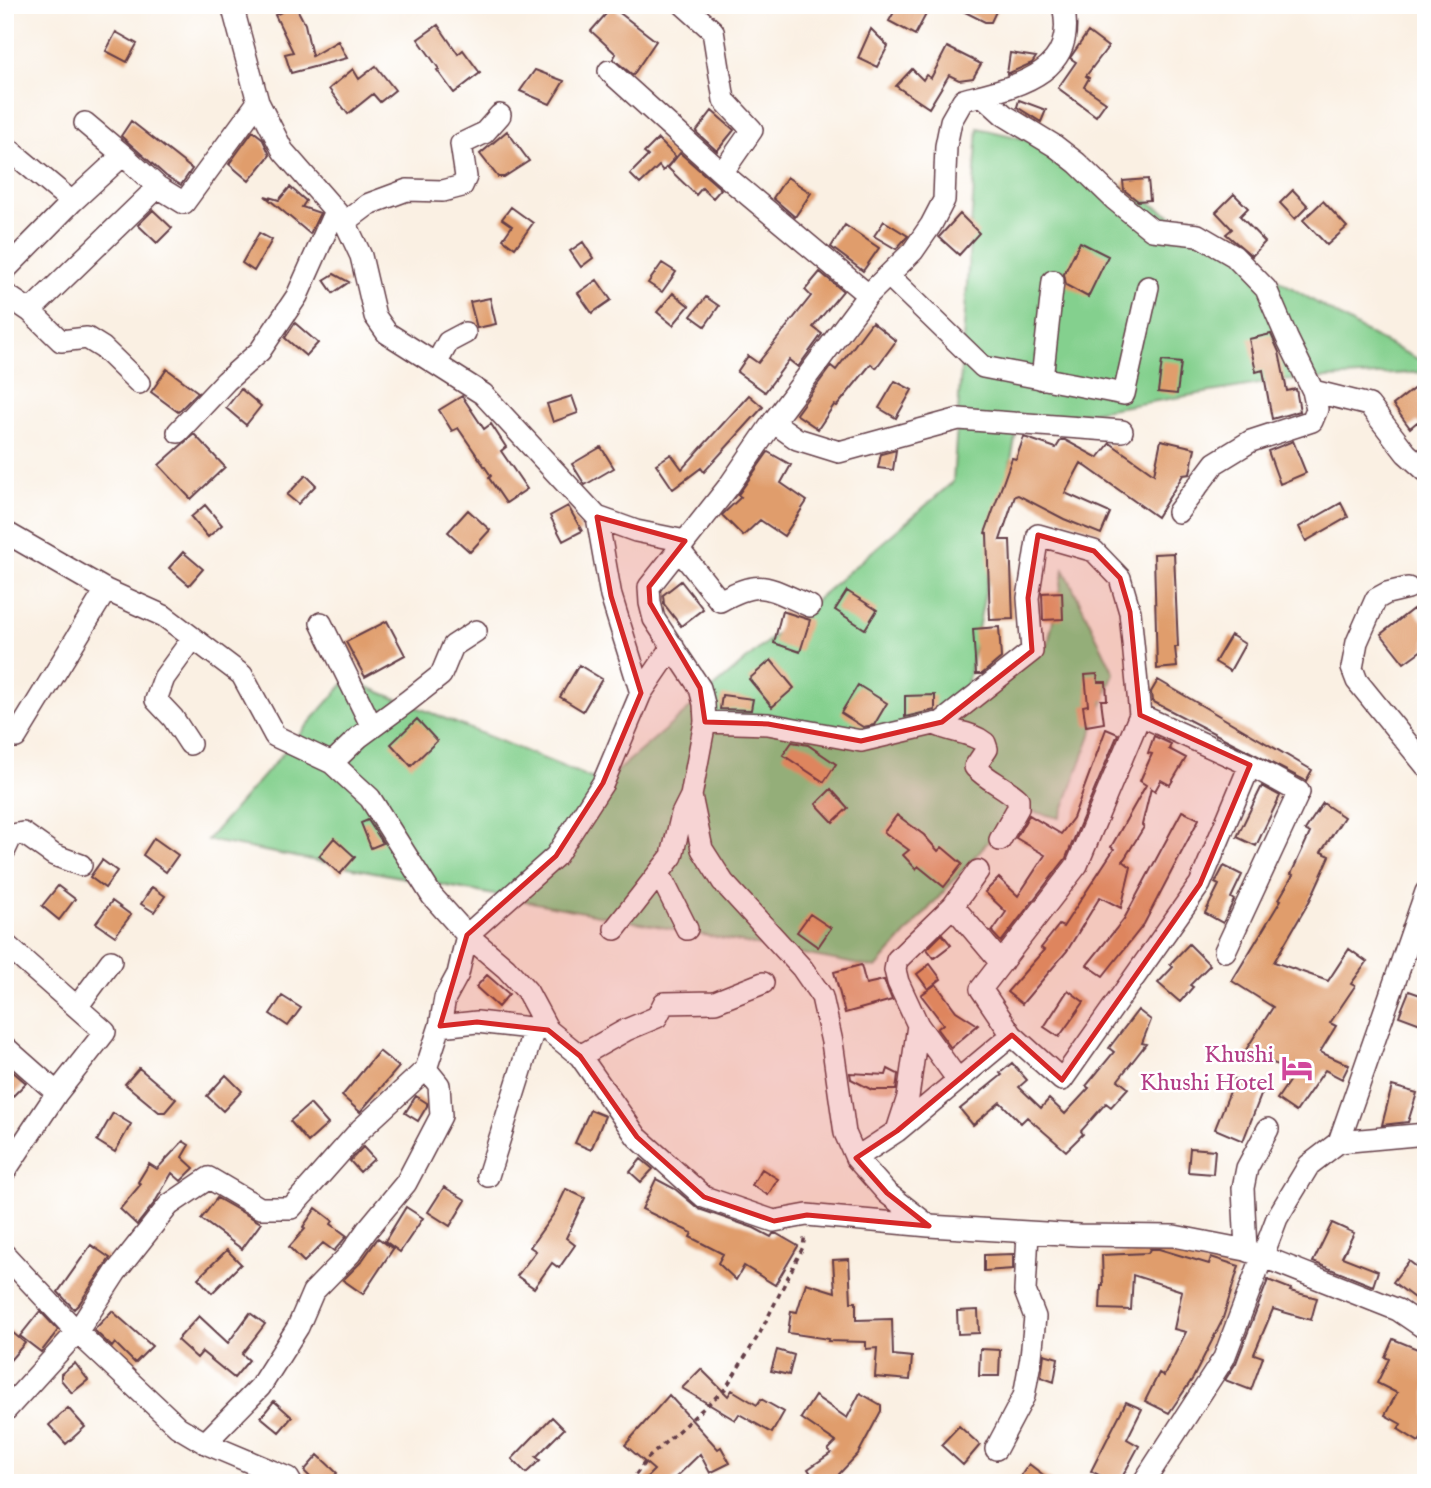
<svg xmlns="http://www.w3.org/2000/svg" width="1431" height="1488" viewBox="0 0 1431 1488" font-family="'IM FELL English',serif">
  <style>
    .green { fill: #84d08e; stroke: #67785c; stroke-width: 2 }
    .building { fill: #e09d6c }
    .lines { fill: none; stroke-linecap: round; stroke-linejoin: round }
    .minor-casing { stroke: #643e47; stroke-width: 24 }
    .path { stroke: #643e47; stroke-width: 3.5; stroke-dasharray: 5 5; stroke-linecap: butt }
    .minor { stroke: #fff; stroke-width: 21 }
    .marked { fill: #d62828; fill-opacity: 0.2; stroke: #d62828; stroke-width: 5; stroke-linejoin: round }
    .labels { text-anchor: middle; stroke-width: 5; stroke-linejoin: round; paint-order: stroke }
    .hotel-label { font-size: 24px; fill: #b23c85; stroke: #fff; text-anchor: end }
  </style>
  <rect width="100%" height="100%" fill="#fff"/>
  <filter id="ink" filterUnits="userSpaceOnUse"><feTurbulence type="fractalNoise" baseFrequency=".0143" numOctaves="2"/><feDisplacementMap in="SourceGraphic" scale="14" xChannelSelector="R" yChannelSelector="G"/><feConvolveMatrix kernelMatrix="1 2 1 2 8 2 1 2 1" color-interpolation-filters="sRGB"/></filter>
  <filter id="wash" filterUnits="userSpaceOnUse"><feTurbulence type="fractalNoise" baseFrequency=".00686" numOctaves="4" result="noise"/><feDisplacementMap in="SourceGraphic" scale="28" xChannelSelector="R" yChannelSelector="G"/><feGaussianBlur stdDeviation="1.57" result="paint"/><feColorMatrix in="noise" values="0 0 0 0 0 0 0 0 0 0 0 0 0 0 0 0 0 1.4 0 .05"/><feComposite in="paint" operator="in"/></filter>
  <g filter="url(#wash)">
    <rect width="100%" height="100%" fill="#faf0e3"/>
    <path class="green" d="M978 128 1055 146 1374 337 1426 363V372L1277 381 1018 424 967 685 1048 644 1064 569 1114 673 1060 818 1018 808 876 968 207 840 348 679 603 783 953 482Z"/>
    <g id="blocks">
      <path class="building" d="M295 5 305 24 312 56 338 41 347 58 291 73 285 54 293 52 275 15Z
        M898 5H931L915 35 889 21Z
        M951 5H999L991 22H985Z
        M612 7 656 41 633 75 613 59 616 54 591 31Z
        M438 25 458 54 463 50 480 73 454 93 437 70 439 69 418 39Z
        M871 29 888 46 877 67 858 58Z
        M116 32 137 44 127 62 106 51Z
        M1088 32 1108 47 1086 76 1089 78 1084 87 1106 102 1096 116 1058 88 1076 62 1070 58Z
        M947 47 981 64 973 78 959 80 949 75 929 108 896 86 912 69 923 80 926 75 931 78Z
        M1010 53 1036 57 1032 63 1007 74Z
        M376 66 395 90 380 102 373 94 348 114 329 89 353 69 359 79Z
        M535 70 564 81 550 104 520 91Z
        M1019 100 1046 110 1041 122 1017 107Z
        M712 111 734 130 717 151 696 132Z
        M131 121 192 169 181 185 166 176 121 136Z
        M253 131 262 138 270 155 249 181 229 164Z
        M507 131 529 161 504 177H498L480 154Z
        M658 139 676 157 663 171 659 166 640 184 630 174 648 156 644 153Z
        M680 153 721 189 713 198 702 188 696 195 668 168Z
        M787 177 811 193 795 217 773 198Z
        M1148 179 1150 200 1138 201 1124 190 1123 181Z
        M290 187 306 201 302 207 320 213 310 234 265 196 279 200Z
        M1293 190 1308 206 1295 219 1280 203Z
        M1234 194 1248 208 1240 216 1265 242 1252 256 1226 234 1232 229 1216 212Z
        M1323 201 1347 227 1327 245 1303 220Z
        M511 207 533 223 515 248 503 239 512 226 502 219Z
        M153 210 172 228 157 243 138 225Z
        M960 214 979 233 959 255 939 237Z
        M884 221 908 236 896 249 874 236Z
        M845 225 879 248 863 271 831 247Z
        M259 233 272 240 254 271 242 263Z
        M583 242 593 258 581 267 570 251Z
        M1080 242 1108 256 1088 297 1066 285 1064 274Z
        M662 263 676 272 662 292 648 283Z
        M820 272 843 291 813 327 822 334 798 367 789 360 765 392 737 372 748 356 758 363 811 296 805 290Z
        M334 274 349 282 333 293 324 280Z
        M597 280 611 300 592 313 578 293Z
        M673 293 689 306 673 325 657 312Z
        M706 297 719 306 705 326 691 316Z
        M490 298 496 324 477 328 470 302Z
        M872 322 896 341 876 368 871 364 837 406 834 405 818 429 796 414 831 366 836 370Z
        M295 323 318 343 306 356 285 338Z
        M1271 334 1279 352 1287 391 1296 389 1300 411 1272 419 1263 370 1256 372 1249 339Z
        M1162 361 1181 363 1177 394 1158 392Z
        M167 369 198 392 178 412 151 392Z
        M895 381 912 390 896 418 879 408Z
        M1416 387 1426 400V431L1417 422 1410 428 1393 405Z
        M241 389 261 406 246 425 226 408Z
        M749 395 763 407 704 472 701 468 673 489 656 464 671 454 682 469Z
        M462 396 484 429 491 424 506 447 501 451 527 489 506 503 489 478 491 476 458 428 452 431 439 410Z
        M572 396 578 413 553 422 547 404Z
        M194 434 225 467 191 499 159 465Z
        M1024 437 1056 448 1061 440H1065L1098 458 1110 443 1154 474 1161 440 1195 448 1190 474 1183 475 1157 517 1081 463 1065 493 1110 513 1101 534 1064 519 1018 495 1015 496 1000 540H1010L1013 619 990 620 987 534 985 533 1012 458 1016 459Z
        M1293 441 1306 473 1280 484 1268 451Z
        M601 447 614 468 585 485 572 464Z
        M896 450 893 470 878 468 881 454Z
        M768 452 791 465 781 483 807 501 784 536 760 520 743 536 722 515 741 497 738 495Z
        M306 475 316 485 298 504 287 495Z
        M1341 503 1348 517 1306 541 1299 527Z
        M205 505 222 525 208 537 191 517Z
        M568 506 582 531 563 541 550 516Z
        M468 510 490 530 470 552 448 532Z
        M183 552 203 569 189 585 169 568Z
        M1174 553 1178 647H1175L1177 667 1157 669 1154 554Z
        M681 581 703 609 681 626 664 604 663 595Z
        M847 591 877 610 865 629 835 610Z
        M1062 592 1063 619 1043 620 1042 593Z
        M1413 609 1426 625V647L1404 663 1381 634Z
        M782 611 810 620 800 652 774 643Z
        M387 621 405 655 365 677 346 642Z
        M999 627 1001 658 982 674H976L973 629Z
        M1231 635 1245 644 1230 671 1215 662Z
        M771 660 794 688 772 707 749 679Z
        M579 665 602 679 583 711 560 697Z
        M1097 674 1098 682H1106L1107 700H1101L1104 723 1086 726 1083 706 1088 705 1085 675Z
        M1158 680 1312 770 1306 781 1152 701 1151 692Z
        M858 685 887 703 874 725 863 727 841 713Z
        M722 695 753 699 751 710 720 709Z
        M935 695V710L905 717V696Z
        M417 719 437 741 411 766 391 744Z
        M1106 729 1118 734 1066 858 1001 942 992 932 1006 912 985 892 999 878 1018 896 1045 855 1016 838 1029 815 1061 834 1073 818Z
        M1154 736 1171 744 1169 749 1186 758 1170 785 1161 780 1155 791 1151 788 1142 825 1144 827 1123 861 1131 867 1121 908 1100 897 1067 951 1022 1004 1007 992 1044 950 1041 948 1059 925 1063 927 1114 849 1111 847 1146 785 1140 781 1152 754 1148 753Z
        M792 742 808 745 836 764 824 782 783 755Z
        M1262 786 1280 796 1256 846 1237 837Z
        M831 789 848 808 833 822 816 804Z
        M1323 803 1344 817 1321 852 1330 856 1310 900 1274 962 1328 981 1349 949 1367 962 1351 984 1355 986 1330 1023 1336 1026 1320 1052 1349 1065 1342 1079 1325 1070 1296 1112 1277 1099 1296 1071 1244 1053 1273 1007 1232 981 1281 900 1279 899 1293 875 1291 874 1310 833 1305 830Z
        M1182 811 1199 819 1144 924 1103 976 1087 965 1124 919Z
        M897 815 924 835 938 851 942 847 962 864 944 887 918 866 916 869 903 855 909 850 884 832Z
        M368 820 383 843 371 848 361 823Z
        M154 838 178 855 166 872 143 855Z
        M334 838 355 857 340 874 319 856Z
        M102 860 117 871 105 888 90 877Z
        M1224 866 1242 875 1231 898 1234 900 1223 923 1205 913 1219 885 1215 883Z
        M58 886 75 899 59 920 42 906Z
        M152 887 165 896 154 912 141 904Z
        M112 901 131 915 115 936 96 923Z
        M810 914 831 928 818 947 797 932Z
        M942 934 951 945 934 958 927 949Z
        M1189 944 1210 965 1190 985 1193 987 1180 1002 1158 983 1173 967 1170 964Z
        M930 964 941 979 928 989 917 974Z
        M861 965 866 984 884 980 892 1000 845 1013 834 972Z
        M487 975 509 994 498 1007 476 987Z
        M936 984 956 1011 978 1025 951 1048 937 1029 943 1024 921 995Z
        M1068 990 1084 1002 1059 1037 1044 1027Z
        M1409 991 1426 997V1026L1399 1016Z
        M282 996 301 1008 288 1026 270 1014Z
        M1138 1010 1151 1020 1142 1043 1146 1044 1118 1080 1128 1088 1111 1107 1106 1103 1081 1131 1083 1134 1066 1151 1027 1117 1021 1123 1000 1102 973 1125 960 1109 1002 1075 1000 1073 1012 1063 1027 1080 1019 1087 1041 1108 1049 1099 1065 1114 1089 1088 1086 1086 1114 1052 1109 1048Z
        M379 1051 399 1067 360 1112 342 1096Z
        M5 1065 26 1083 13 1096 5 1088Z
        M139 1068 176 1099 165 1112H159L125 1084Z
        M888 1069 898 1074 896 1090H872L851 1079 850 1073 886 1075Z
        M226 1075 242 1091 223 1111 207 1096Z
        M1235 1079 1263 1090 1243 1141 1215 1129Z
        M1392 1086 1417 1093 1408 1122 1382 1125Z
        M416 1096 427 1103V1106L418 1121 405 1113Z
        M310 1104 328 1124 308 1142 290 1121Z
        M590 1110 605 1116 591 1150 575 1143Z
        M113 1113 131 1124 115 1152 97 1141Z
        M183 1141 189 1145 182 1157 194 1168 181 1181 172 1173 155 1202 137 1225 120 1209 141 1184 138 1182 149 1164 157 1169Z
        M363 1147 374 1159 360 1172 350 1161Z
        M1190 1148 1215 1150 1213 1174 1188 1172Z
        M641 1159 653 1169 641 1182 630 1172Z
        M762 1169 778 1179 768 1195 752 1185Z
        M656 1179 675 1189 699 1209 754 1228 771 1237 773 1234H777L798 1246 775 1285 744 1266 736 1280 718 1263 723 1254 690 1237 692 1233 642 1209Z
        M444 1187 466 1200 450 1226 428 1212Z
        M566 1189 585 1198 566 1238 575 1245 559 1268 552 1263 534 1288 517 1276 536 1251 530 1247 555 1212Z
        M217 1198 261 1223 242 1249 201 1219Z
        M406 1207 423 1218 400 1252 385 1241Z
        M316 1208 333 1221 331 1224 347 1236 334 1251 323 1243 304 1262 289 1247 305 1229 303 1227Z
        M1332 1223 1354 1233 1342 1257 1378 1271 1373 1286 1313 1262Z
        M378 1238 393 1249 363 1294 343 1280 361 1262Z
        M91 1245 110 1258 79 1304 74 1309 58 1292Z
        M1150 1249H1159L1209 1264 1211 1257 1239 1266 1222 1321 1193 1378 1169 1413 1145 1401 1159 1373 1164 1376 1186 1332 1174 1329 1182 1291 1133 1275 1131 1310 1100 1309 1101 1286H1103L1102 1255 1148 1253Z
        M227 1250 241 1264 212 1293 198 1278Z
        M1013 1254V1269L984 1271V1255Z
        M849 1259 851 1302H856V1320L892 1319 893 1355 912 1357 910 1380 875 1377 877 1348 866 1349V1342L828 1341 829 1339 788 1333 791 1311 797 1312 806 1283 835 1292 833 1260Z
        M1409 1261 1426 1274V1307L1393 1282Z
        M1268 1280 1291 1289 1290 1291 1317 1298 1311 1320 1273 1309 1254 1354 1263 1357 1251 1390 1225 1380 1236 1363Z
        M978 1310 979 1333 958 1334 957 1311Z
        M40 1311 58 1330 41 1352 20 1336Z
        M112 1311 152 1346 135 1363 115 1343 112 1347 94 1330Z
        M250 1313 265 1324 242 1354 249 1360 234 1378 202 1352 197 1358 177 1340 199 1316 228 1343Z
        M5 1326 25 1343 5 1366Z
        M1393 1339 1420 1350 1426 1356V1430L1419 1442 1398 1429 1401 1424 1385 1415 1397 1393 1377 1383 1389 1359 1385 1357Z
        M980 1349 1000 1350 999 1376H979Z
        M777 1350 794 1355 789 1375 771 1371Z
        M1044 1354 1058 1358 1054 1382 1041 1377Z
        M75 1363 88 1380 72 1393 61 1380V1374Z
        M701 1369 728 1396 732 1390 757 1405 761 1399 784 1412 772 1433 739 1414 735 1420 682 1388Z
        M860 1393 881 1405V1411L858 1454 839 1474 845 1483H817L808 1469 831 1453 828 1450 836 1442 801 1418 815 1396 847 1418Z
        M669 1395 718 1449 721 1447 730 1463 710 1473 700 1454 670 1483H641L654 1470 625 1445Z
        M274 1401 292 1417 279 1432 261 1417Z
        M1126 1402 1142 1409 1127 1439 1139 1446 1119 1483H1114L1091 1471Z
        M68 1408 85 1427 66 1444 49 1425Z
        M552 1417 564 1429 536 1457 540 1460 526 1473 512 1459Z
        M959 1426 980 1445 963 1465 941 1445Z
        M318 1455 337 1473 328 1483H316L304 1471Z
        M1029 1464 1054 1483H1016Z"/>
    </g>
  </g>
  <g filter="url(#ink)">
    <use href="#blocks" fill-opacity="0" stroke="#643e47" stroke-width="2"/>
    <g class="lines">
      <defs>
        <path id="minor" d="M232 5 258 102 283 151 345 222 361 256 375 316 387 333 483 394 597 517 611 596 641 693
          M684 5 713 31 724 100 752 130 722 173
          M1063 5C1079 75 1016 86 963 100L951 121 946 146 944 200 931 225 913 251 868 295 773 422 729 486 649 587 650 603 654 619 700 688 704 704 705 722 691 796 702 849 723 882 802 968 822 997 832 1042 845 1133 856 1158 887 1193 929 1226 1079 1235 1174 1236 1246 1250 1398 1310 1426 1329
          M609 71 722 173 868 295
          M982 95 1004 115 1055 146 1077 163 1114 199 1152 230 1198 235 1234 256 1266 289 1287 338 1313 391 1317 409 1312 421 1251 441 1215 463 1178 512
          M85 123 123 155
          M5 146 72 202
          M345 222 369 204 407 190 443 191 462 186 466 177 461 144 484 133 500 115
          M5 270 72 202 123 155 158 187 184 203 258 102
          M889 276 983 367 1124 394 1148 287
          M5 294 30 311 61 341 87 338 103 348 139 383
          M30 311 158 187
          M436 364 448 342 465 333
          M1042 379 1053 281
          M1313 391 1369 405 1406 453 1426 471
          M773 422 797 439 839 452 959 419 1122 431
          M178 432 226 381 260 351 297 296 335 211
          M597 517 636 531 685 541
          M5 532 106 590 164 616 242 675 275 736 332 763 370 798 432 896 467 935 556 856 603 783 641 693 673 646
          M680 551 720 601C762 577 769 589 810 606
          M1408 588 1387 593 1376 599 1357 642 1352 668 1357 681 1426 766
          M321 623 372 727
          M705 722 768 724 861 741 942 722 1032 651 1028 598 1038 535 1094 551 1120 578 1130 612 1140 715 1077 865 981 989 1012 1035
          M935 724C952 733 970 731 985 743L987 749 975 767C987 780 1004 786 1018 799V808L1000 840
          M5 735 16 737 106 590
          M190 744 173 718 156 700 164 678 193 638
          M332 763 359 737 408 701 441 675 453 646 476 631
          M5 850 12 835 23 833 54 855 81 865
          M978 871 953 906 996 957 1003 961
          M659 873 687 929
          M615 929 672 856 682 814 691 796
          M5 944 105 1032 57 1093 5 1171
          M1225 951 1299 792 1250 765
          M77 1007 111 961
          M918 1025 958 1080
          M440 1026 445 998 458 974 467 935 506 968 527 991 548 1030
          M5 1047 57 1093
          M580 1056 626 1030 657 1017 664 1003 715 1002 763 983
          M897 1131 908 1097 918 1025 898 982 895 970 897 960 953 906
          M1339 1142 1426 892
          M856 1158 897 1131 1012 1035 1062 1080 1200 884 1250 765 1140 715
          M488 1176 534 1029
          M1246 1250 1243 1188 1247 1168 1268 1129
          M5 1255 77 1332 178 1427 205 1443 288 1478 291 1483
          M5 1411 77 1332 116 1272 169 1205 209 1178 260 1208H291L361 1129 426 1069 440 1026 477 1022 548 1030 580 1056 637 1137 704 1197 774 1221 807 1215 929 1226
          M205 1443 260 1387 298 1327 313 1292 350 1254 367 1230 406 1183 441 1116 439 1085 426 1069
          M996 1449 1024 1396 1031 1357 1035 1317 1025 1291 1028 1233
          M1143 1483 1224 1358 1277 1218 1309 1165 1339 1142 1426 1134"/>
      </defs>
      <use href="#minor" class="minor-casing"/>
      <path class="path" d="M630 1483 647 1459 725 1389 760 1333 803 1247 805 1234"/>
      <use href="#minor" class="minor"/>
    </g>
  </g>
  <path class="marked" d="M597 517 685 541 649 587 650 603 700 688 705 722 768 724 861 741 942 722 1032 651 1028 598 1038 535 1094 551 1120 578 1130 612 1140 715 1250 765 1200 884 1062 1080 1012 1035 897 1131 856 1158 887 1193 929 1226 807 1215 774 1221 704 1197 637 1137 580 1056 548 1030 477 1022 440 1026 467 935 556 856 603 783 641 693 611 596Z"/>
  <defs>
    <symbol id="hotel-bare" viewBox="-9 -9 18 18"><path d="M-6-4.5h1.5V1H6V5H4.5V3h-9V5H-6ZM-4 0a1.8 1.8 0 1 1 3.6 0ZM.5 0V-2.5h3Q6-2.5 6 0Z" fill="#d1479c" stroke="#fff" stroke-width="2.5" paint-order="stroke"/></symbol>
  </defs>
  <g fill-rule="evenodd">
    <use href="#hotel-bare" x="1275" y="1046" width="44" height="44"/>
  </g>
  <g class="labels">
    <g class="hotel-label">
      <text x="1274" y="1062">Khushi<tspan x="1274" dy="28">Khushi Hotel</tspan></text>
    </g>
  </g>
  <rect width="1431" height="1488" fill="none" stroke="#fff" stroke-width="28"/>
</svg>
